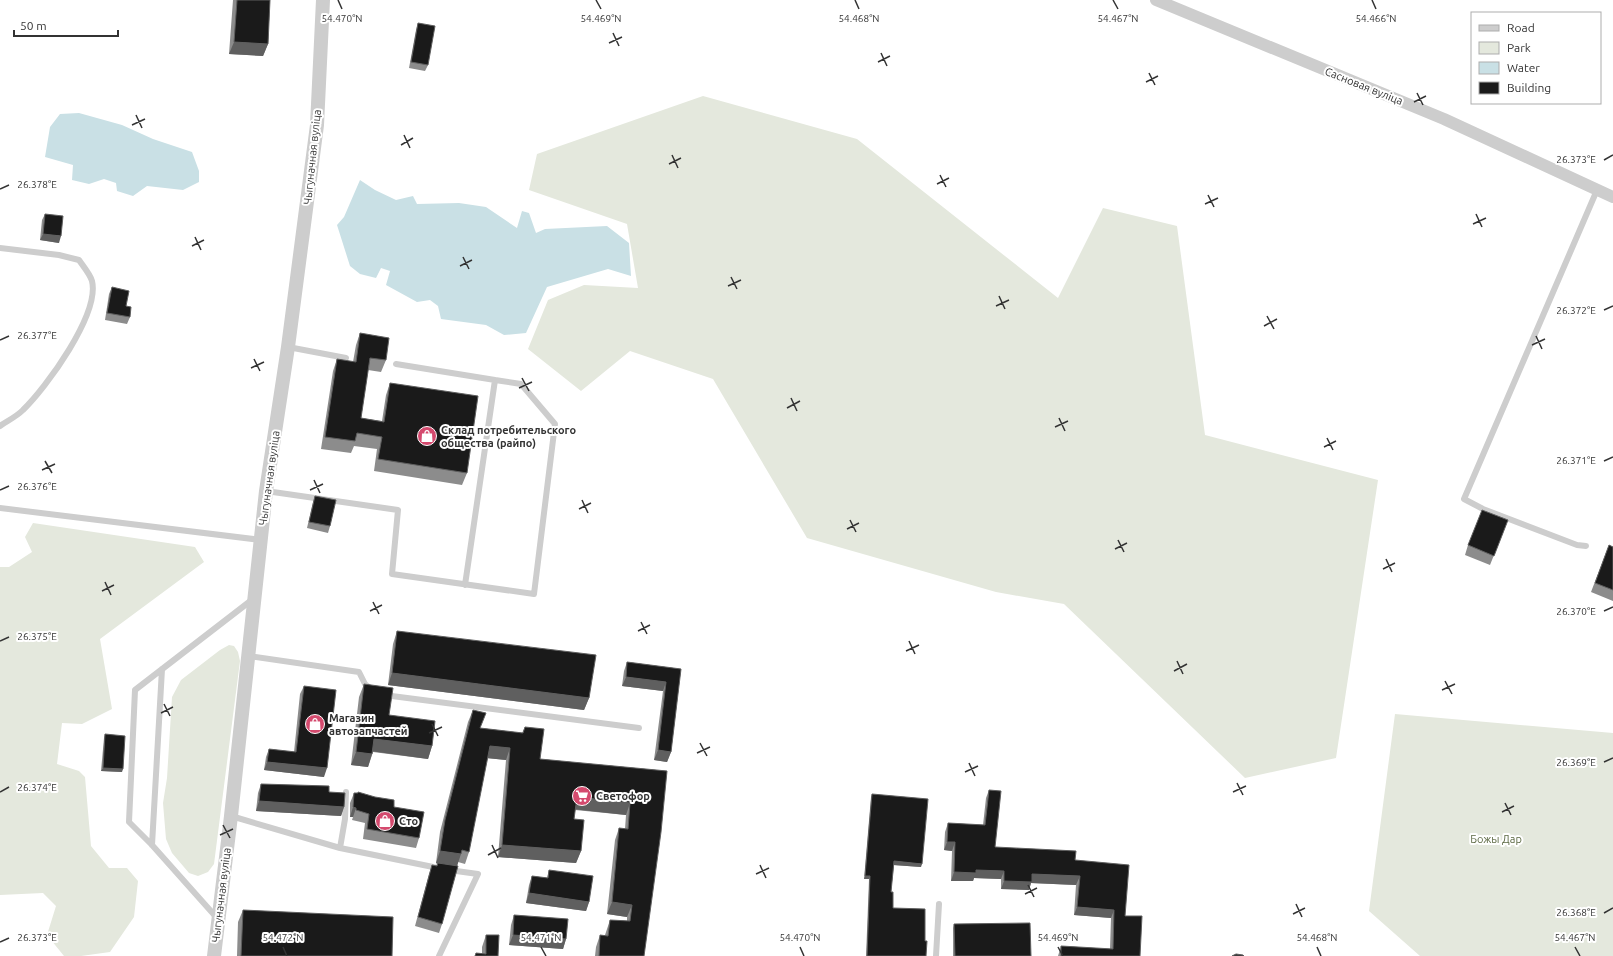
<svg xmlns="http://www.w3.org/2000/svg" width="1613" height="956" viewBox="0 0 1613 956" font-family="Ubuntu,sans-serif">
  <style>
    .green { fill: #e4e8dd }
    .water { fill: #c9e0e5 }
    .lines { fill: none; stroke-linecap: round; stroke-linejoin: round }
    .service { stroke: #cdcdcd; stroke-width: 6 }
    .minor { stroke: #cdcdcd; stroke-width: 12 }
    .tertiary { stroke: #cdcdcd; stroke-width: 14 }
    .wall { fill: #8c8c8c }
    .shaded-wall { fill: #5f5f5f }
    .building { fill: #1a1a1a; stroke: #5f5f5f }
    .ticks { fill: none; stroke: #333; stroke-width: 1.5 }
    .labels { text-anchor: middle; stroke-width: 4; stroke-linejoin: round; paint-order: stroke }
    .street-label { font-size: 11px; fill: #333; stroke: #fff }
    .poi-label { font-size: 11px; font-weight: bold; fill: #333; stroke: #fff; text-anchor: start }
    .park-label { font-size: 11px; fill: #5d6a44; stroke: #fff }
    .ticks-label { font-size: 10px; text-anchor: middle; fill: #333; stroke: #fff; stroke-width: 4; stroke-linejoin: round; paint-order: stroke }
  </style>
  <rect width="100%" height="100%" fill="#fff"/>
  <path class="green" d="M703 96 857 139 1058 298 1103 208 1177 226 1205 435 1378 480 1336 758 1245 778 1064 604 996 592 807 538 713 379 630 351 581 391 528 349 548 300 584 285 638 288 627 224 529 190 537 154Z
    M33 523 195 547 204 562 100 639 112 709 82 724 62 723 57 764 79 771 85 777 91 846 109 868H127L138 881 134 917 110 952 81 956H64L47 935 56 906 43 893 0 895V567H9L32 552 25 537Z
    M229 645 234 646 238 652 240 661 214 864 208 872 198 876 189 873 172 853 166 839 163 803 167 778 172 697 181 680 220 650Z
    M1395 714 1613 733V956H1420L1369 911Z"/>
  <path class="water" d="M79 113 122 125 153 139 192 152 199 171V182L183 190 147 186 133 196 117 191 116 183 104 179 89 184 72 180 73 165 45 157 50 127 60 114Z
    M360 180 375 190 396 200 413 196 417 204 459 203 486 207 517 228 522 211 529 213 536 233 545 229 607 226 629 243 631 276 608 269 547 287 526 333 504 335 486 325 441 319 438 306 430 300 417 302 386 285 390 271 381 268 376 278 360 274 350 266 337 225 344 217Z"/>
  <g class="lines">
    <path class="service" d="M0 248 59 255 79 260C83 266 90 274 92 281 100 314 46 388 23 410 16 417 7 421 0 426
      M288 347 346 358
      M396 364 495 380
      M266 491 398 510 392 574 534 594 555 424 521 384 495 380 465 585
      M0 508 261 540
      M1586 546 1577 545 1483 509 1464 499 1597 190
      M249 656 359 672 365 684 371 689
      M384 695 639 728
      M231 816 340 848 345 819 346 792
      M152 845 162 669
      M340 848 438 868
      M217 918 152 845 129 822 135 690 253 599
      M439 956 478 874 449 870
      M936 956 939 904"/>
    <path class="minor" d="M1156 0 1444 119 1613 197"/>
    <path class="tertiary" d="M214 956 231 816 266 491 288 347 317 125 323 0"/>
  </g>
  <path class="wall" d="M233 0H270L268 44 263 56 229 54Z
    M418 23 428 65 425 71 409 68 416 30Z
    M45 214 59 243 40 240 42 220Z
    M112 287 126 306 130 317 127 324 105 320 109 294Z
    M360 333 386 360 381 372 368 370 361 418 382 421 386 395 390 383 467 473 462 485 374 471 377 449 354 446 351 453 321 449 333 371 337 359 353 362 356 345Z
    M315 496 330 526 328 533 307 528 313 502Z
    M1504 530 1490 565 1465 555 1468 545Z
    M1609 545 1613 547V601L1591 592Z
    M397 631 589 698 584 710 388 685 393 644Z
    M627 662 681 669 671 752 667 762 654 760 663 691 622 686 624 671Z
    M364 684 389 715 432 746 428 759 373 752 368 767 351 765 359 697Z
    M304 686 324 777 264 770 266 757 269 749 294 752 300 694Z
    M473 710 480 728 522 733 525 727 540 759 667 771 644 956H595L596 947 600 935H605L610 920 627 921V917L607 914 615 840 619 828 625 829 626 815 575 810 574 819 581 851 576 863 498 857 506 760 487 758 469 852 465 864 458 862 442 924 439 933 415 926 429 874 432 865 436 866 437 864 436 863 440 832 468 722Z
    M105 734 122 772 101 771 104 738Z
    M261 784 329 792 344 807 341 816 256 811 258 793Z
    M989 790 995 847 1075 860 1125 916 1140 956H1058L1061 946 1110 949 1111 918 1074 915 1076 885 1031 883 1029 890 1001 889V879L974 878 973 881H951L952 851 944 850 945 832 948 823 983 825 986 798Z
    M354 793 394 807 419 838 416 848 363 839 365 823 352 820 353 817H350V803Z
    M872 794 921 867 894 865 891 892 893 908 925 941 926 956H866L869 879H864L871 797Z
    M549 870 589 902 586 911 526 903 529 885 532 876 547 878Z
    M243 910 392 956H237L238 922Z
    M514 915 566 939 563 949 509 945 511 925Z
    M954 924 1031 956H953V928Z
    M486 935 498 956H475L476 953H482V947Z"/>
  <path class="shaded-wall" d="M234 42 268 44 263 56 229 54Z
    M43 234 61 236 59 243 40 240Z
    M392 673 589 698 584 710 388 685Z
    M626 677 666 682 663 691 622 686Z
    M374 739 432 746 428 759 370 751Z
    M490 746 510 748 506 760 486 758Z
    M658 750 671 752 667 762 654 760Z
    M356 752 372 754 368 767 351 765Z
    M267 762 327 768 324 777 264 770Z
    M103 768 123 769 122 772 101 771Z
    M577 797 630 803 626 815 572 809Z
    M259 801 344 807 341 816 256 811Z
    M353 807 356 808 353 817H350Z
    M947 842H955L952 851 944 850Z
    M502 845 581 851 576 863 498 857Z
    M440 851 461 854 457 866 436 863Z
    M894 861 922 864 921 867 893 865Z
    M976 870 1004 871 1001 879 974 878 973 881H951L954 872Z
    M1032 874 1080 876 1076 885 1031 883 1029 890 1001 889 1004 881Z
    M865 876H870L869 879H864Z
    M529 893 589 902 586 911 526 903Z
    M612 902 632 905 627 917 607 914Z
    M1077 907 1114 910 1111 918 1074 915Z
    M513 935 566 939 563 949 509 945Z"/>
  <path class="building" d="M237 0H270L268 44 234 42Z
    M418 23 435 26 428 65 411 62Z
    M45 214 63 216 61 236 43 234Z
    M112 287 129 291 126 306 131 307 130 317 107 313Z
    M360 333 389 338 386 360 370 358 361 418 384 422 390 383 478 396 467 473 378 459 382 437 357 433 355 441 325 437 337 359 356 362Z
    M315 496 336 500 330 526 309 522Z
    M1482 510 1508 520 1494 556 1468 545Z
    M1609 545 1613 547V590L1595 583Z
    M397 631 596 655 589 698 392 673Z
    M627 662 681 669 671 752 658 750 666 682 626 677Z
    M364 684 393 688 389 715 435 721 432 746 374 739 372 754 356 752Z
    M304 686 336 690 327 768 267 762 269 749 296 752Z
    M473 710 486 713 480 728 523 733 525 727 544 729 540 759 667 771 661 832 644 956H599L600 935 608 936 610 920 630 921 632 905 612 902 619 828 628 829 630 803 577 797 574 819 584 820 581 851 502 845 510 748 490 746 469 852 462 850 461 854 440 851 445 820Z
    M105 734 125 736 123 769 103 768Z
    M261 784 329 786V792L345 793 344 807 259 801Z
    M989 790 1001 791 995 847 1076 851 1075 860 1129 865 1125 916H1142L1140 956H1061V946L1113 949 1114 910 1077 907 1080 876 1032 874V882L1004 881V871L976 870V873L954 872 955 842H947L948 823 985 825Z
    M358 792 375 797 394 800V807L424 812 419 838 367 829 369 814 356 810V808L353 807 354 793H358Z
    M872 794 928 799 922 864 894 861 891 892H893V908L925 909V941H927L926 956H867L870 876H865Z
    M438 863 458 866 442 924 418 917 432 865 437 866Z
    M549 870 593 876 589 902 529 893 532 876 548 878Z
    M243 910 393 917 392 956H241Z
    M514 915 568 919 566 939 513 935Z
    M1030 923 1031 956H955L954 924Z
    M486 935H499L498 956H475L476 953 486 954Z
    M1236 954 1243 955 1244 956H1232Z"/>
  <path class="ticks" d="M338 0 342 9M596 0 601 9M855 0 859 9M1113 0 1118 9M1372 0 1376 9M613 33 619 46M609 43 622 37M881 53 887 66M878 62 890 56M1149 73 1155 85M1146 82 1158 76M1417 93 1423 105M1414 102 1426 96M136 115 142 128M132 125 145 119M404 135 410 148M401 145 413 138M672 155 678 168M1604 160 1613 155M669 164 681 158M940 175 946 187M937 184 949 178M0 189 9 185M1208 195 1214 207M1205 204 1218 198M1476 214 1482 227M1473 224 1486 218M195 237 201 250M192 246 204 240M463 257 469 269M460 266 472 260M731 277 737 289M728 286 741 280M999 296 1005 309M996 306 1009 300M1604 310 1613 306M1267 316 1274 329M1264 326 1277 319M1536 336 1542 349M0 340 9 336M1532 345 1545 339M254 359 260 371M251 368 264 362M522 378 529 391M519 388 532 382M791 398 797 411M787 408 800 401M1059 418 1065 431M1055 427 1068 421M1327 438 1333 450M1324 447 1336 441M45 461 52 473M1604 461 1613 457M42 470 55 464M314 480 320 493M0 490 9 486M310 490 323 484M582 500 588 513M579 509 591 503M850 520 856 532M847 529 859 523M1118 540 1124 552M1115 549 1127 543M1386 559 1392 572M1383 569 1395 563M105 582 111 595M102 591 114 585M373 602 379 614M370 611 382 605M1604 611 1613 607M641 622 647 634M638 631 650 625M0 641 9 637M909 641 915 654M906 651 919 645M1177 661 1183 674M1174 671 1187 664M1445 681 1452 694M1442 690 1455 684M164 704 170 716M161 713 173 707M432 724 438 736M429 733 442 727M700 743 707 756M697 753 710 747M1604 762 1613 758M969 763 975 776M965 772 978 766M1237 783 1243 795M0 792 9 787M1233 792 1246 786M1505 803 1511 815M1502 812 1514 806M223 825 230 838M220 835 233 829M492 845 498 858M488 855 501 848M760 865 766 878M756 874 769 868M1028 885 1034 897M1025 894 1037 888M1296 904 1302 917M1604 913 1613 908M1293 914 1305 908M0 942 9 938M283 947 287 956M541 947 546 956M800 947 804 956M1058 947 1063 956M1317 947 1321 956M1575 947 1580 956"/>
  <defs>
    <symbol id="shop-disc" viewBox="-11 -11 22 22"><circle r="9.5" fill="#d44a6e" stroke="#fff"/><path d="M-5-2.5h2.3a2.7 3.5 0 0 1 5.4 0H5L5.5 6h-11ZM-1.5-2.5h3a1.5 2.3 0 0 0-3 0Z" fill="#fff"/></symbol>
    <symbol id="supermarket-disc" viewBox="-11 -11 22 22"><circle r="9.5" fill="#d44a6e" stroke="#fff"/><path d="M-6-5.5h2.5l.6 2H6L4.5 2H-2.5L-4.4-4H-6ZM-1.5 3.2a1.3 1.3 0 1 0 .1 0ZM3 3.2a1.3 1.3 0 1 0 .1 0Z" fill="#fff"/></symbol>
  </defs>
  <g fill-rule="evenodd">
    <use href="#shop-disc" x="416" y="425" width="22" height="22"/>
    <use href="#shop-disc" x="304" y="713" width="22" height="22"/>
    <use href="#supermarket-disc" x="571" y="785" width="22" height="22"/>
    <use href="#shop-disc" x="374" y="810" width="22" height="22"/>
  </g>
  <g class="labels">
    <g class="street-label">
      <text transform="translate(1364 86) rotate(22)" y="4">Сасновая вуліца</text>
      <text transform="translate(312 157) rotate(-84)" y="4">Чыгуначная вуліца</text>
      <text transform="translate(269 478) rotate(-82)" y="4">Чыгуначная вуліца</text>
      <text transform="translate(221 895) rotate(-83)" y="4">Чыгуначная вуліца</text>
    </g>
    <g class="poi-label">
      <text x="441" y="434">Склад потребительского<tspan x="441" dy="13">общества (райпо)</tspan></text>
      <text x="329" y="722">Магазин<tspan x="329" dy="13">автозапчастей</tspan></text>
      <text x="596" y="800">Светофор</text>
      <text x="399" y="825">Сто</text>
    </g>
    <g class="park-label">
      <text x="1496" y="843">Божы Дар</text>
    </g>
  </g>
  <g class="ticks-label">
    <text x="1376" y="22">54.466°N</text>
    <text x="342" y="22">54.470°N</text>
    <text x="601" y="22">54.469°N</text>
    <text x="859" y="22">54.468°N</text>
    <text x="1118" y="22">54.467°N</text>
    <text x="1576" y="163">26.373°E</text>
    <text x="37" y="188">26.378°E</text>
    <text x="1576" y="314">26.372°E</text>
    <text x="37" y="339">26.377°E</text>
    <text x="1576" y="464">26.371°E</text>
    <text x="37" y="490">26.376°E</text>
    <text x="1576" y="615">26.370°E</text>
    <text x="37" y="640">26.375°E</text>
    <text x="1576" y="766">26.369°E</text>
    <text x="37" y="791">26.374°E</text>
    <text x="1576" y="916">26.368°E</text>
    <text x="283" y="941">54.472°N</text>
    <text x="541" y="941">54.471°N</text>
    <text x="800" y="941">54.470°N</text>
    <text x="1058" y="941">54.469°N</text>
    <text x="1317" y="941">54.468°N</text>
    <text x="1575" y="941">54.467°N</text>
    <text x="37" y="941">26.373°E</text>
  </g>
  <rect x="1471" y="12" width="130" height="92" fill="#ffffff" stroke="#adadad"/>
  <rect x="1479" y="25" width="20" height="6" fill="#cdcdcd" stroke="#adadad"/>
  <text x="1507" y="32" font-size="12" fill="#333333">Road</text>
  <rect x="1479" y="42" width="20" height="12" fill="#e4e8dd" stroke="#adadad"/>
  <text x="1507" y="52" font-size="12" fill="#333333">Park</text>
  <rect x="1479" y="62" width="20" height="12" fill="#c9e0e5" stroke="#adadad"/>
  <text x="1507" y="72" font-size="12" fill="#333333">Water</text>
  <rect x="1479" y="82" width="20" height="12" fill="#1a1a1a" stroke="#adadad"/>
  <text x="1507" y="92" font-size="12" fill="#333333">Building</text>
  <path d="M14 30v6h104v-6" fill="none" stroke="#333333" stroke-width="2"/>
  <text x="20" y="30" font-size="12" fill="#333333" stroke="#ffffff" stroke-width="3" paint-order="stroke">50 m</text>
</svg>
